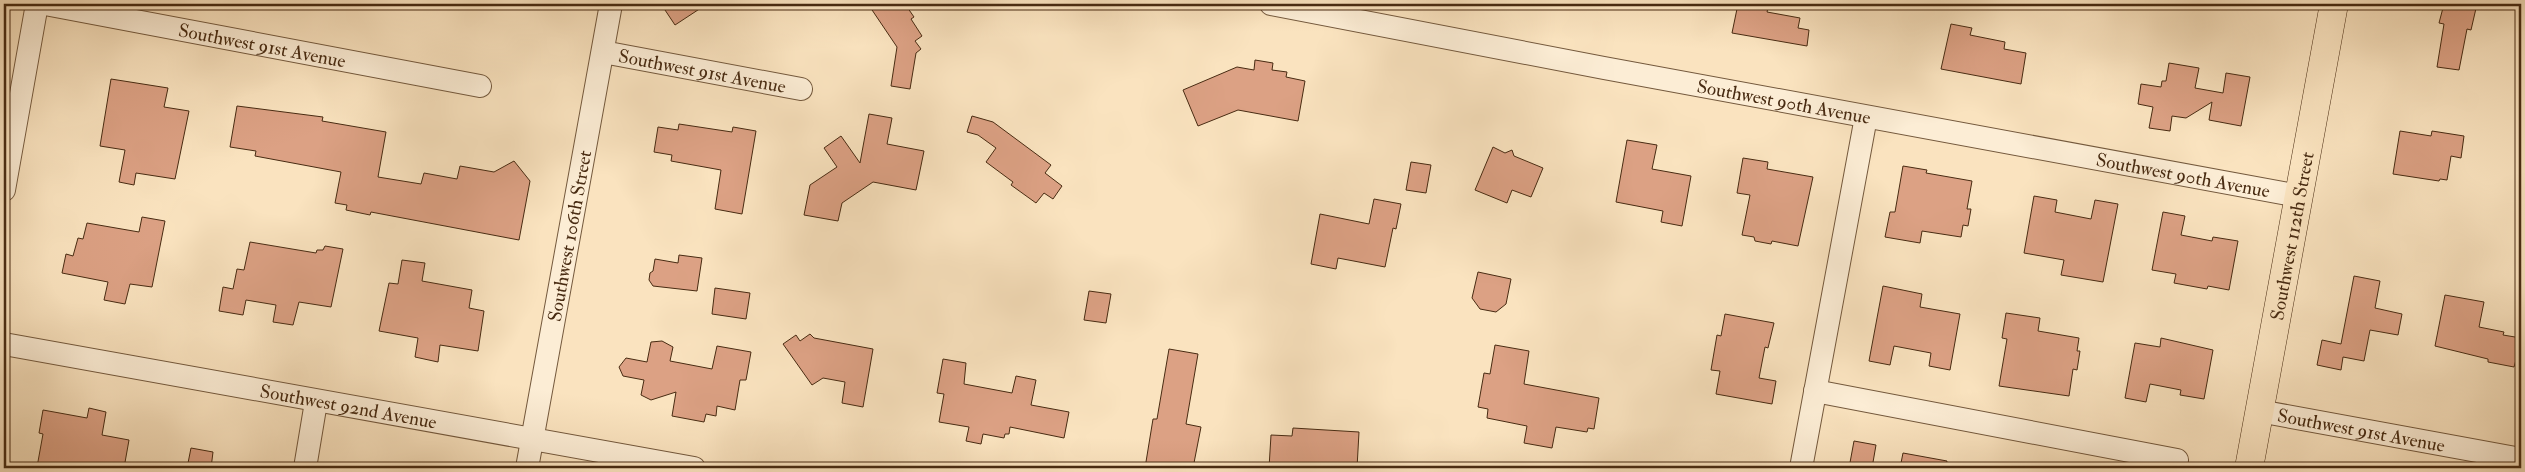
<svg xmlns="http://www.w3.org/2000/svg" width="2525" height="472" viewBox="0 0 2525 472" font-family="'IM FELL Double Pica',serif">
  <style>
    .building { fill: #dca184; stroke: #482b12 }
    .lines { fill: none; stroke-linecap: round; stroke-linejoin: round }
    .minor-casing { stroke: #74593d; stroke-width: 24 }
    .major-casing { stroke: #482b12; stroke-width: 29 }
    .minor { stroke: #fcedd5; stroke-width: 22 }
    .major { stroke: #fae3bf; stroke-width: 28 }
    .labels { text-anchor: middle; stroke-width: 5; stroke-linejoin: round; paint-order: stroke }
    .street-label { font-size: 19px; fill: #482b12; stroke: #fcedd5 }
  </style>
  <rect width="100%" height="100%" fill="#fae3bf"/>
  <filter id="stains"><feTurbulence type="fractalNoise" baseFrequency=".004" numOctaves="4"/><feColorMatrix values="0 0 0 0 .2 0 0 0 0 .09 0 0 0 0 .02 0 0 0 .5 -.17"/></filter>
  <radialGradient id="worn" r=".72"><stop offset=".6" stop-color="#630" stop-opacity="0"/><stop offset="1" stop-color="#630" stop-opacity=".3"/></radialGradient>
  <path class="building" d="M661 4H707L675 25Z
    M868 4H905L914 17 911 19 922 36 915 41 921 49 916 53 910 89 891 86 897 47Z
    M1738 4H1769L1767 12 1800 18 1798 28 1809 30 1807 46 1732 33Z
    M2444 4H2477L2471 30 2467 29 2459 70 2437 67 2444 24 2439 23Z
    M1951 24 1972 28 1970 35 2005 42 2004 49 2026 53 2021 84 1941 69Z
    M1255 60 1273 63 1272 70 1287 72 1286 77 1305 81 1298 121 1238 110 1198 126 1183 90 1237 67 1254 70Z
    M2169 63 2199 68 2195 88 2223 93 2226 73 2250 77 2241 126 2209 120 2212 102 2186 118 2172 116 2170 131 2149 128 2153 107 2138 104 2141 84 2161 87 2162 81H2166Z
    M111 79 168 88 164 107 189 111 175 179 136 173 134 185 119 182 125 150 100 146Z
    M237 106 323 117 322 121 386 132 378 177 421 184 424 173 457 179 460 166 494 172 514 161 530 181 519 240 371 212 370 215 346 210 347 205 335 203 341 172 255 156 256 151 230 147Z
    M869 114 892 118 887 144 924 151 916 190 873 182 842 203 838 221 804 215 810 185 837 167 824 148 841 136 860 163Z
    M972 116 993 122 1051 165 1045 173 1062 186 1053 199 1044 193 1036 203 1011 185 1013 182 986 162 996 148 978 135 967 132Z
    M679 124 732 132 733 127 756 131 742 214 715 209 721 170 671 161 672 155 654 152 658 127 678 130Z
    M2400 131 2431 136 2432 131 2464 136 2461 158 2451 156 2447 180 2440 179 2439 181 2393 174Z
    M1627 140 1657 145 1652 169 1691 176 1682 226 1661 222 1663 211 1616 202Z
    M1493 147 1505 153 1512 150 1514 156 1543 168 1531 197 1512 190 1507 203 1475 190Z
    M1743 158 1768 162 1767 169 1813 177 1798 246 1772 241 1771 244 1755 241 1754 237 1742 235 1750 195 1737 193Z
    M1411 162 1431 165 1426 193 1406 190Z
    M1903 166 1927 170 1926 173 1972 181 1967 209H1971L1968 226 1963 225 1961 237 1922 231 1920 243 1885 237 1890 212H1895Z
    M2034 196 2057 200 2055 212 2091 219 2095 200 2118 204 2103 282 2061 275 2064 260 2024 253Z
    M1374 199 1401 204 1396 229 1393 228 1385 267 1338 258 1336 269 1311 264 1320 214 1369 224Z
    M2163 212 2185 216 2181 235 2212 241 2213 237 2238 241 2229 290 2208 286 2207 289 2174 283 2176 274 2152 270Z
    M142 217 165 221 152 287 130 284 125 304 104 300 108 282 62 273 66 254 73 256 78 238 83 239 87 223 139 232Z
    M250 242 316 253 317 250H323L325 246 343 249 331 307 299 302 293 325 273 322 276 305 246 300 243 315 219 311 223 287 233 289 237 269 244 270Z
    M679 255 702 258 697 291 653 286 649 280 650 273 653 271 655 259 678 263Z
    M402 260 425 263 422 281 472 290 469 308 484 311 478 351 440 345 438 362 415 357 418 338 379 331 389 283 398 284Z
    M1478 272 1511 279 1506 304 1496 312 1480 309 1472 298Z
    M2354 276 2380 281 2375 308 2402 314 2398 335 2370 330 2364 361 2343 357 2341 370 2317 365 2322 340 2341 344Z
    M1883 286 1922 294 1920 307 1960 314 1950 370 1929 366 1931 353 1894 346 1890 365 1869 361Z
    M715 288 750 293 746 319 712 314Z
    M1089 291 1111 294 1106 323 1084 320Z
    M2445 295 2484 302 2479 327 2504 332 2503 335 2521 338V361L2516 360 2514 367 2488 362V359L2435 346Z
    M2006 313 2040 318 2038 331 2079 338 2077 351H2080L2077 370 2073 369 2069 396 1999 386 2007 339 2002 338Z
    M1725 314 1774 323 1768 348 1765 347 1759 378 1776 381 1772 404 1716 394 1720 371 1711 370 1717 335 1721 336Z
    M810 334 814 338 873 349 863 407 842 403 845 382 823 378 812 385 783 344 796 335 800 341Z
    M2161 338 2213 350 2204 399 2180 395 2181 390 2150 384 2146 402 2125 398 2135 343 2160 347Z
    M662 341 673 347 670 361 712 369 717 346 751 352 746 380H740L735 410 717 406 716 416 706 414 704 422 672 416 676 392 651 400 641 395 644 380 623 376 619 367 626 358 647 362 651 342Z
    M1495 345 1529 351 1524 384 1599 398 1594 429 1588 428 1587 432 1556 427 1552 448 1524 443 1527 426 1487 418 1488 409 1478 407 1484 373 1490 374Z
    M1169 349 1198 354 1186 424 1201 427 1193 468H1145L1153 419H1157Z
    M943 359 966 363 964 384 1012 393 1016 376 1036 380 1031 405 1069 412 1064 438 1010 427 1009 434H1005L1004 438 983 434 981 444 966 441 969 427 939 422 944 394 937 393Z
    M89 408 106 412 102 435 129 440 124 468 37 467 43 434 39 433 43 410 87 418Z
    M1293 428 1359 432 1357 468H1269L1271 435 1292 436Z
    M1854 441 1876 445 1872 468H1849Z
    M191 448 213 452 211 468H187Z
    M1903 453 1947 461 1946 468H1900Z"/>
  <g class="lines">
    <defs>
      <g id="minor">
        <path id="s1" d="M45 4 480 86"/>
        <path id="s2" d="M1271 4 1604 68 2299 196"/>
        <path id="s3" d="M603 52 801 89"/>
        <path d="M4 190 37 4"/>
        <path id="s4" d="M4 344 694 468"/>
        <path d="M1815 391 2177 460"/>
        <path id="s5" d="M2259 411 2521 459"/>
        <path d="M305 468 316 402"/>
        <path id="s6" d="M527 468 611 4"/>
        <path d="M1801 468 1866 117"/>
      </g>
      <g id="major">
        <path id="s7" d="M2249 468 2334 4"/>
      </g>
    </defs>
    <use href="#minor" class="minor-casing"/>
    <use href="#major" class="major-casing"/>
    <use href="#minor" class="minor"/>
    <use href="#major" class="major"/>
  </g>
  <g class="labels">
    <g class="street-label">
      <text dy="7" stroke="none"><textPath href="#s1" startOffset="221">Southwest 91st Avenue</textPath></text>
      <text dy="7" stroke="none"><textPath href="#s3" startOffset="101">Southwest 91st Avenue</textPath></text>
      <text dy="7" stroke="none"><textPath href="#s2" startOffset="522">Southwest 90th Avenue</textPath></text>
      <text dy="7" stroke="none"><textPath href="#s2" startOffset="928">Southwest 90th Avenue</textPath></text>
      <text dy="7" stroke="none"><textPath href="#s6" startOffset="236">Southwest 106th Street</textPath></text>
      <text dy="7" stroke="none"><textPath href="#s7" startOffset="236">Southwest 112th Street</textPath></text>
      <text dy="7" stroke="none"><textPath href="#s4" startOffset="350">Southwest 92nd Avenue</textPath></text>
      <text dy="7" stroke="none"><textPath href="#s5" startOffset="104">Southwest 91st Avenue</textPath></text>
    </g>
  </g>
  <rect width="2525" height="472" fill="none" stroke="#fae3bf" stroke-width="20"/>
  <rect x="5" y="5" width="2515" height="462" fill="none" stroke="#482b12" stroke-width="2.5"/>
  <rect x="10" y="10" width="2505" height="452" fill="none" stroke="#482b12"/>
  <rect width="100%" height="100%" filter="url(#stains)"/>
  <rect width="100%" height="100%" fill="url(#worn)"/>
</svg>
